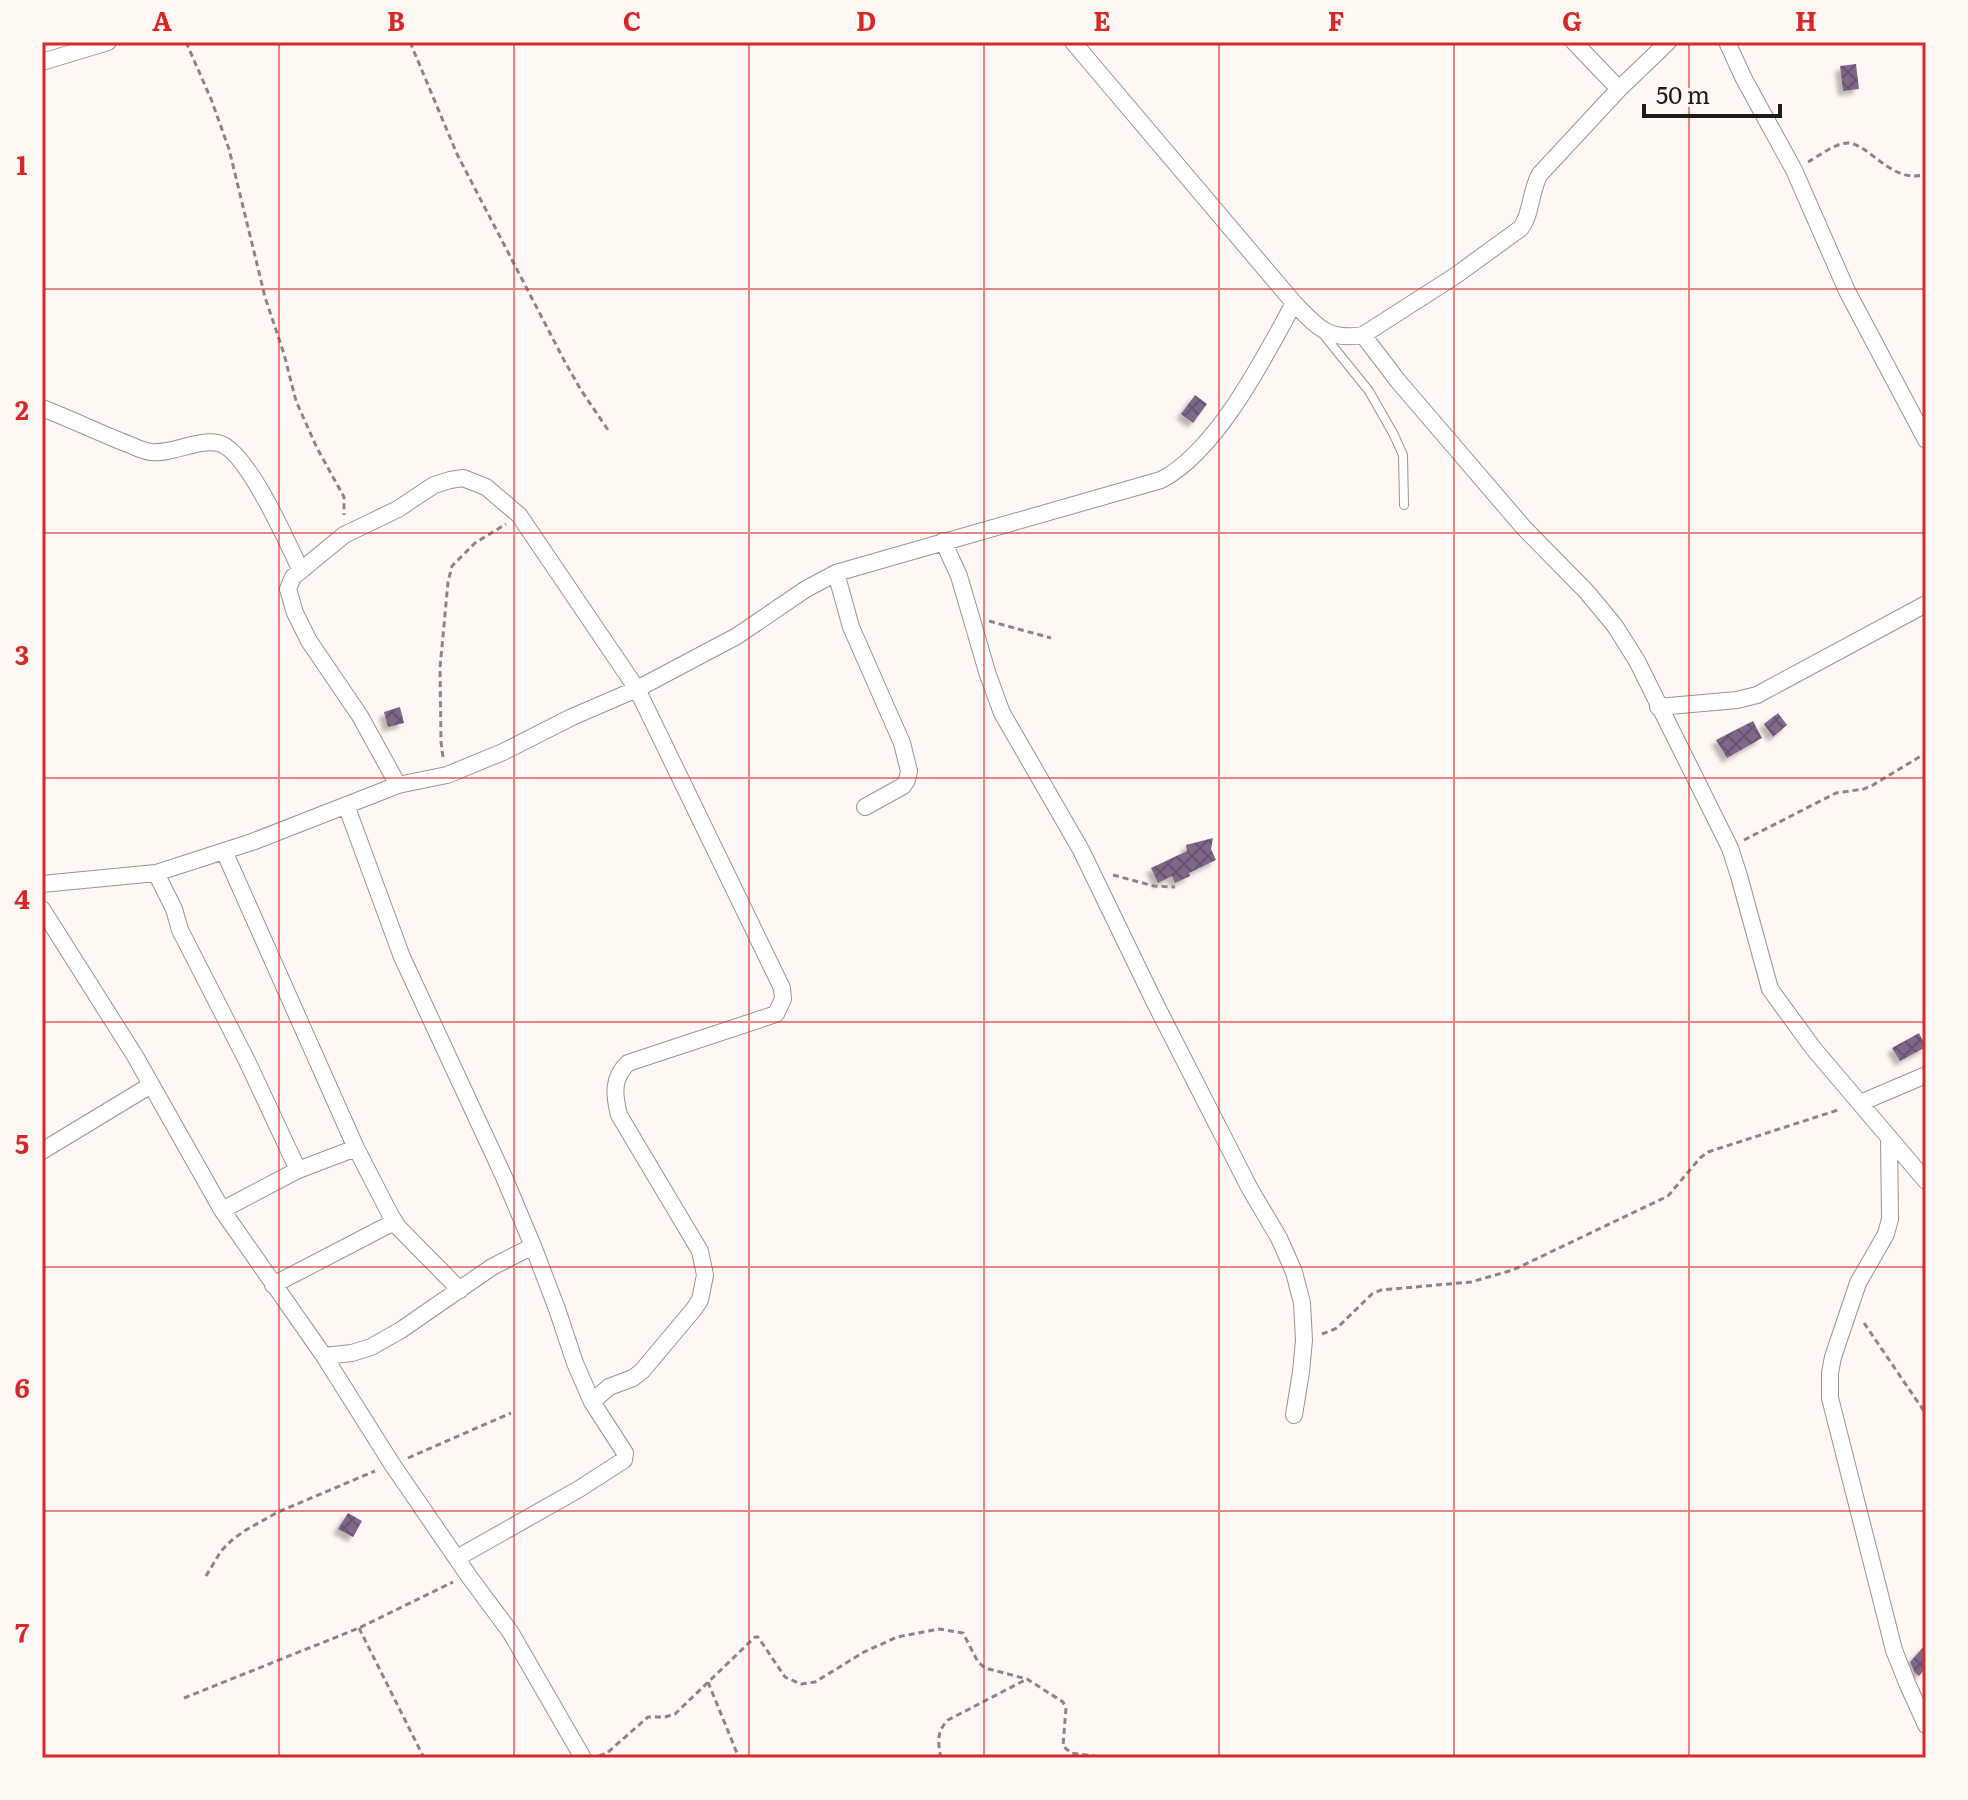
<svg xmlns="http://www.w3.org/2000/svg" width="1968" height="1800" viewBox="0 0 1968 1800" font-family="Literata,serif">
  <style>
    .building { fill: url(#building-cross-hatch); filter: url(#shadow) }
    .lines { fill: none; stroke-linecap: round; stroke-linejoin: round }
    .lane-casing { stroke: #9a9390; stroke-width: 10 }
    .street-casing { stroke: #9a9390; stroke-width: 18 }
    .path { stroke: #8b8684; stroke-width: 3; stroke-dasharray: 6 4; stroke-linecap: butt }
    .lane { stroke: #fff; stroke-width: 8 }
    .street { stroke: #fff; stroke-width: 16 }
    .grid { fill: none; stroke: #d62828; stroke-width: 2; stroke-opacity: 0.55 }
    .neatline { fill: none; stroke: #d62828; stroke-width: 3 }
    .grid-label { font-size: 26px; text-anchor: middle; font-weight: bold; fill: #d62828 }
  </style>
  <defs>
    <pattern id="building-cross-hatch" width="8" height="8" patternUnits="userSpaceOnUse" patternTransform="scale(2)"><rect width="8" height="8" fill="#7f688a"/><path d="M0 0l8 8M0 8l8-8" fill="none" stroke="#675570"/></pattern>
    <filter id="shadow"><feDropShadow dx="-5" dy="5" stdDeviation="2" flood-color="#0004"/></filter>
  </defs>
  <rect width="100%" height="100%" fill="#fff7f4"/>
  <path class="building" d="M1856 64 1859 89 1843 91 1840 66Z
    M1195 395 1207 404 1193 423 1181 414Z
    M400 707 404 723 388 727 384 712Z
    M1778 713 1787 725 1773 737 1764 724Z
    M1753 721 1762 738 1727 758 1716 740Z
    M1213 838 1211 849 1216 860 1189 873 1190 876 1175 883 1172 876 1158 883 1151 868 1187 851 1186 845Z
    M1919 1033 1926 1047 1900 1061 1892 1048Z
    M348 1513 362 1521 353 1537 338 1529Z
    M1926 1644V1668L1919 1676 1915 1673 1910 1662Z"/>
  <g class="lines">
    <defs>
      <path id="lane" d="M1323 334 1369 391 1394 435 1403 455 1404 505"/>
      <path id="street" d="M1574 42 1619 89
        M1727 42 1744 79 1794 170 1847 291 1926 440
        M42 62 108 42
        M1294 303C1317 327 1328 341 1363 335L1398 381 1524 528 1586 591 1615 626 1637 661 1730 848 1739 876 1770 989 1813 1048 1926 1181
        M1363 335 1455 276 1521 228C1532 213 1530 191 1540 174L1619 89 1668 42
        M42 408C71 419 99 433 128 444 135 447 143 451 151 452 174 454 196 439 218 443 247 449 288 544 301 571
        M943 541 959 576 988 675 1002 713 1081 850 1155 1003 1250 1189 1279 1238 1294 1272 1302 1303 1304 1340 1301 1372 1294 1415
        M836 573 851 627 902 743 909 771 907 780 903 786 865 807
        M1658 707 1737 700 1757 695 1926 604
        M398 785 360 716 309 641 295 613 288 589 293 577 344 535 398 509 434 485 450 480 463 478 486 487 519 515 637 689 782 988 783 999 776 1014 628 1063C612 1078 614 1095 619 1115L700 1251 705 1275 700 1300 694 1309 642 1371 633 1378 609 1387 592 1402
        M346 805 402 957 504 1177 533 1246 557 1309 575 1363 592 1402 625 1453 624 1460 579 1489 457 1558
        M224 851 356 1148 391 1216 398 1227 460 1290
        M156 873 174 909 180 930 247 1061 298 1170
        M42 884 156 873 252 842 398 785 447 775 503 752 572 717 637 689 737 636 806 589 836 573 1161 480C1217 451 1264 358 1294 303L1073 42
        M42 909 135 1056 222 1210 324 1356 392 1464 468 1575 511 1633 583 1758
        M1860 1103 1926 1075
        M1889 1137 1890 1219 1886 1234 1858 1283 1833 1357 1830 1373V1398L1894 1650 1907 1683 1926 1725
        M42 1151 151 1085
        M222 1210 298 1170 356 1148
        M273 1285 394 1222
        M324 1356 352 1353 371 1347 401 1330 492 1267 533 1246"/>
    </defs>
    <use href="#lane" class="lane-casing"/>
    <use href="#street" class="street-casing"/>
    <path class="path" d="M186 42 211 99 229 149 265 297 284 354 296 401 317 448 344 497V515
      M410 42 457 154 565 362 581 390 608 430
      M1808 162C1819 156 1835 143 1848 143 1854 143 1860 147 1865 150 1885 164 1901 182 1926 174
      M989 621 1051 638
      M443 757 441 742 440 668 448 582 452 566 475 543 506 524
      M1744 840 1836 793 1864 789 1873 785 1926 753
      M1113 875 1154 886 1175 887
      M1864 1323 1926 1414
      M1322 1334 1337 1328 1372 1294 1381 1290 1471 1282 1513 1270 1668 1196 1700 1158 1708 1152 1841 1109
      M408 1458 511 1413
      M206 1576 221 1551 233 1539 246 1530 278 1512 375 1471
      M359 1628 424 1758
      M708 1682 739 1758
      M184 1698 359 1628 453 1582
      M599 1756 607 1753 648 1717H665L675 1714 755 1637H758L785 1677 801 1684 815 1682 864 1652 897 1637 939 1629 963 1633 978 1662 985 1668 1027 1679 1063 1702 1066 1708 1063 1746 1071 1753 1108 1758
      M941 1758C938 1743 936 1732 948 1720L1027 1679"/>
    <use href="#lane" class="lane"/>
    <use href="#street" class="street"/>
  </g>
  <path class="grid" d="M279 42V1758M514 42V1758M749 42V1758M984 42V1758M1219 42V1758M1454 42V1758M1689 42V1758M42 289H1926M42 533H1926M42 778H1926M42 1022H1926M42 1267H1926M42 1511H1926"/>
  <rect width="1968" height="1800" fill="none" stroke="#fff7f4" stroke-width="88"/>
  <path d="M1644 104v12h136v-12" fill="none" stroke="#1e1c1b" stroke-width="4"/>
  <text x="1656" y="104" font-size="24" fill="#1e1c1b" stroke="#fff7f4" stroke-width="6" paint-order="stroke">50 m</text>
  <rect x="44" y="44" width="1880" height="1712" class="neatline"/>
  <g class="grid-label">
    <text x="162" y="31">A</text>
    <text x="396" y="31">B</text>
    <text x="632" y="31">C</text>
    <text x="866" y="31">D</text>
    <text x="1102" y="31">E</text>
    <text x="1336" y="31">F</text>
    <text x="1572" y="31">G</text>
    <text x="1806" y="31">H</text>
    <text x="22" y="175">1</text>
    <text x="22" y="420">2</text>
    <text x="22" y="665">3</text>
    <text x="22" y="909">4</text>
    <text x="22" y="1154">5</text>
    <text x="22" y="1398">6</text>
    <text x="22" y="1643">7</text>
  </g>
</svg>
